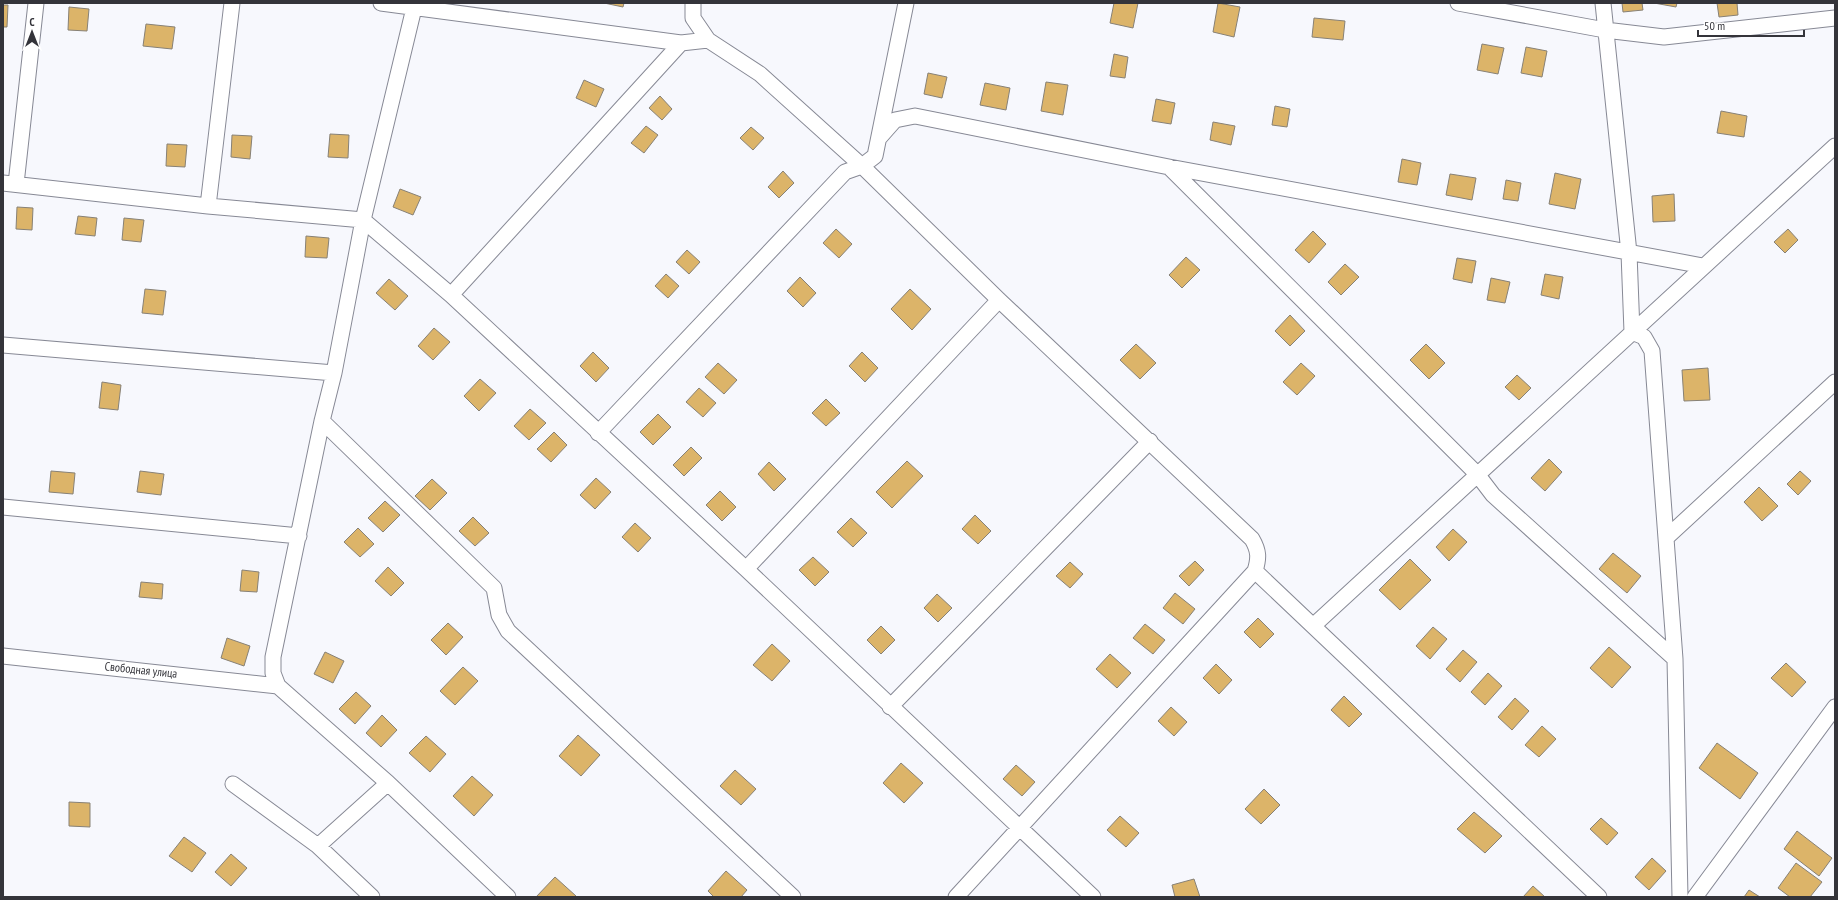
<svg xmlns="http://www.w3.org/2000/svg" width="1838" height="900" viewBox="0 0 1838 900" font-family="'PT Sans Narrow',sans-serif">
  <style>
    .building { fill: #dcb469; stroke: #878176 }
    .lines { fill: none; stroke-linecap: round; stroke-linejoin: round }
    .minor-casing { stroke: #878995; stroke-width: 17 }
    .minor { stroke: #fff; stroke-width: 15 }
    .labels { text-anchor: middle; stroke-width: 4; stroke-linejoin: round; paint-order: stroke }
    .street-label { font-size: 12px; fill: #34343a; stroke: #fff }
  </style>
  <rect width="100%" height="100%" fill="#f7f8fd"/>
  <path class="building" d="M604 3H624L623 7Z
    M1114 3H1138L1133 28 1110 23Z
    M1218 3 1240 7 1234 37 1213 32Z
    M1622 3H1642L1643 10 1623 12Z
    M1654 3H1677L1676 7Z
    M1717 3H1737L1738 15 1719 17Z
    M3 5H8L7 27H3Z
    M69 7 89 9 87 31 68 30Z
    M1314 18 1345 21 1343 40 1312 37Z
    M146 24 175 27 172 49 143 46Z
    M1482 44 1504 48 1498 74 1477 70Z
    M1526 47 1547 51 1542 77 1521 73Z
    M1114 54 1128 57 1125 78 1110 76Z
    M928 73 947 77 942 98 924 94Z
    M584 80 604 89 596 107 576 98Z
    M1046 82 1068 85 1063 115 1041 111Z
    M985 83 1010 88 1006 110 980 105Z
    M660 96 672 109 662 120 649 108Z
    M1156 99 1175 103 1171 124 1152 121Z
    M1275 106 1290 109 1287 127 1272 125Z
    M1721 111 1747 116 1744 137 1717 133Z
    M1213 122 1235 126 1231 145 1210 140Z
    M646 126 658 135 644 153 631 143Z
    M751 127 764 138 753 150 740 138Z
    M330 134 349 135 348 158 328 157Z
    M232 135 252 136 250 159 231 157Z
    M167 144 187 145 185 167 166 166Z
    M1402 159 1421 163 1417 185 1398 182Z
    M783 171 794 183 779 198 768 187Z
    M1555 173 1581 179 1575 209 1549 204Z
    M1450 174 1476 178 1472 200 1446 195Z
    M1506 180 1521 183 1518 201 1503 199Z
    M400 189 421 197 413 215 393 207Z
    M1674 194 1675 221 1653 222 1652 196Z
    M17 207 33 208 32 230 16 229Z
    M78 216 97 218 95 236 75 234Z
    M124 218 144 220 141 242 122 240Z
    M836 229 852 244 839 258 823 243Z
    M1788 229 1798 240 1785 253 1774 242Z
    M1313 231 1326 244 1309 263 1295 250Z
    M306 236 329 238 327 258 305 257Z
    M687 250 700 262 689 274 676 262Z
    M1186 257 1200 270 1182 288 1169 275Z
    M1457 258 1476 261 1472 283 1453 279Z
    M1345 264 1359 277 1341 295 1328 282Z
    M666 274 679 286 668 298 655 286Z
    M1545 274 1563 277 1559 299 1541 295Z
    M800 277 816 293 803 307 787 291Z
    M1491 278 1510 282 1505 303 1487 300Z
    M389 279 408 296 395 310 376 293Z
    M145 289 166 291 163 315 142 313Z
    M910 289 931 309 912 330 891 309Z
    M1290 315 1305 331 1290 346 1275 331Z
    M434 328 450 342 433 360 418 346Z
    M1136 344 1156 363 1140 379 1120 360Z
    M1426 344 1445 363 1429 379 1410 360Z
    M593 352 609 368 596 382 580 366Z
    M862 352 878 368 865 382 849 366Z
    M718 363 737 380 724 394 705 377Z
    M1301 363 1315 376 1297 395 1283 382Z
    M1708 368 1710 400 1684 401 1682 370Z
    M1517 375 1531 388 1519 400 1505 387Z
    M480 379 496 393 479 411 464 396Z
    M102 382 121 385 118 410 99 408Z
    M699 388 716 403 703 417 686 402Z
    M826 399 840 413 826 426 812 413Z
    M530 409 546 423 529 440 514 426Z
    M658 414 671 427 653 445 640 432Z
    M554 432 567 445 551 462 537 449Z
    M691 447 702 458 684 476 673 465Z
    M1549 459 1562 472 1545 491 1531 478Z
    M907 461 923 476 892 508 876 492Z
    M769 462 786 479 774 491 758 474Z
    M51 471 75 473 73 494 49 492Z
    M140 471 164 474 161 495 137 492Z
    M1800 471 1811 481 1798 495 1787 484Z
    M596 478 611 492 595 509 580 495Z
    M432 479 447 493 430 510 415 496Z
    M1759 487 1778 506 1762 521 1744 502Z
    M720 491 736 507 722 521 706 505Z
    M385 501 400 515 383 532 368 518Z
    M975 515 991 531 978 544 962 529Z
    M473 517 489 533 475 546 459 531Z
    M851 518 867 533 853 547 837 532Z
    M635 523 651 538 638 552 622 537Z
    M358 528 374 544 360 557 344 542Z
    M1453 529 1467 542 1449 561 1436 547Z
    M1613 553 1641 576 1627 593 1599 569Z
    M813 557 829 572 815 586 799 570Z
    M1410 559 1431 580 1400 610 1379 590Z
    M1195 561 1204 570 1189 586 1179 576Z
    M1070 562 1083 574 1070 588 1056 576Z
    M388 567 404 583 391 596 375 581Z
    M242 570 259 572 257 592 240 591Z
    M141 582 163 584 162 599 139 597Z
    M1175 593 1195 609 1183 624 1163 608Z
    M937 594 952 608 938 622 924 608Z
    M1258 618 1274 634 1260 648 1244 632Z
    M448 623 463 637 446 655 431 640Z
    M1145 624 1165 640 1153 654 1133 638Z
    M881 626 895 640 881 654 867 640Z
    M1433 627 1447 639 1430 659 1416 646Z
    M227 638 250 646 244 666 221 658Z
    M772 644 790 661 772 681 753 665Z
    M1609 647 1631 667 1612 688 1590 668Z
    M1463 650 1477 662 1460 682 1446 669Z
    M325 652 344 661 333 683 314 674Z
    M1110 654 1131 673 1117 688 1096 669Z
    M1786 663 1806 682 1792 697 1771 678Z
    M1216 664 1232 680 1219 694 1203 678Z
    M463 667 478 681 455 705 440 691Z
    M1488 673 1502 686 1485 705 1471 692Z
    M356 692 371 706 355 724 339 709Z
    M1344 696 1362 714 1349 727 1331 710Z
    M1515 698 1529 711 1512 730 1498 717Z
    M1171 707 1187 722 1174 736 1158 721Z
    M382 715 397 730 381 747 366 733Z
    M1542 726 1556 739 1539 757 1525 745Z
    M578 735 600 755 581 776 559 756Z
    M426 736 446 754 430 772 409 753Z
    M1717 743 1758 773 1740 799 1699 768Z
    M901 763 923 783 904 803 883 783Z
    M1016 765 1035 782 1022 796 1003 779Z
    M735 770 756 789 741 805 720 786Z
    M472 776 493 795 474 816 453 796Z
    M1264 789 1280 805 1261 824 1245 809Z
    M69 802 90 803V827L69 826Z
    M1474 812 1502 836 1485 853 1457 829Z
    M1120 816 1139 833 1126 847 1107 830Z
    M1601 818 1618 833 1607 845 1590 829Z
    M1797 831 1832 858 1819 876 1784 849Z
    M184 837 206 853 192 872 169 856Z
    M231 854 247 868 231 886 215 872Z
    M1652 858 1666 871 1649 890 1635 877Z
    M1796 863 1822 882 1810 897H1790L1778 888Z
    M726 871 747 890 741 897H714L708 891Z
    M555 877 576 896 574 897H536Z
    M1194 879 1200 897H1175L1172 885Z
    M1533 886 1545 897H1523Z
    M1749 890 1760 897H1744Z"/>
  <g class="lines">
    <defs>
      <path id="minor" d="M381 3 681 43 708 40 760 74 862 166 999 300 1252 539C1259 551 1259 558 1255 571L956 897
        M693 3V18L708 40
        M1458 3 1605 30 1664 37 1835 18
        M1603 3 1629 253 1632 332
        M414 8 363 220 334 373 322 421 273 657V673L278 686 388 783 508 897
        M880 137 895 120 915 116 1169 167 1703 266
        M1169 167 1477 474 1493 495 1675 659
        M3 183 208 206 363 220 451 295 746 569 1093 897
        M16 184 36 3
        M208 206 232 3
        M451 295 681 43
        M1632 332 1644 337 1652 351 1675 659 1680 897
        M3 345 334 373
        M322 421 494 588 499 615 508 631 793 897
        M598 433 845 172 862 166 875 156 906 3
        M3 507 299 536
        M1666 538 1835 382
        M746 569 999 300
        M1255 571 1599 897
        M1313 626 1835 146
        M3 656 278 686
        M890 707 1150 441
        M233 784 318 846 372 897
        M318 846 388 783
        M1695 897 1835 707"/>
    </defs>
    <use href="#minor" class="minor-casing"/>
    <use href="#minor" class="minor"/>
  </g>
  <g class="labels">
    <g class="street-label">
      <text transform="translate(141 670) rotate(6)" y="4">Свободная улица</text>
    </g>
  </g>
  <rect width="1838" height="900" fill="none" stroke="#34343a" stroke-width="8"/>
  <g transform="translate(32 32)" stroke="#ffffff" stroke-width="3" paint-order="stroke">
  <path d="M0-3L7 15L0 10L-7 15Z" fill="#34343a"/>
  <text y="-6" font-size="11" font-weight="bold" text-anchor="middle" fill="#34343a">С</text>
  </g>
  <path d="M1698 30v6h106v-6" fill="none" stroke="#34343a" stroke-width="2"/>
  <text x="1704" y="30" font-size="12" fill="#34343a" stroke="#ffffff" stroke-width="3" paint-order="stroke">50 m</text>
</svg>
